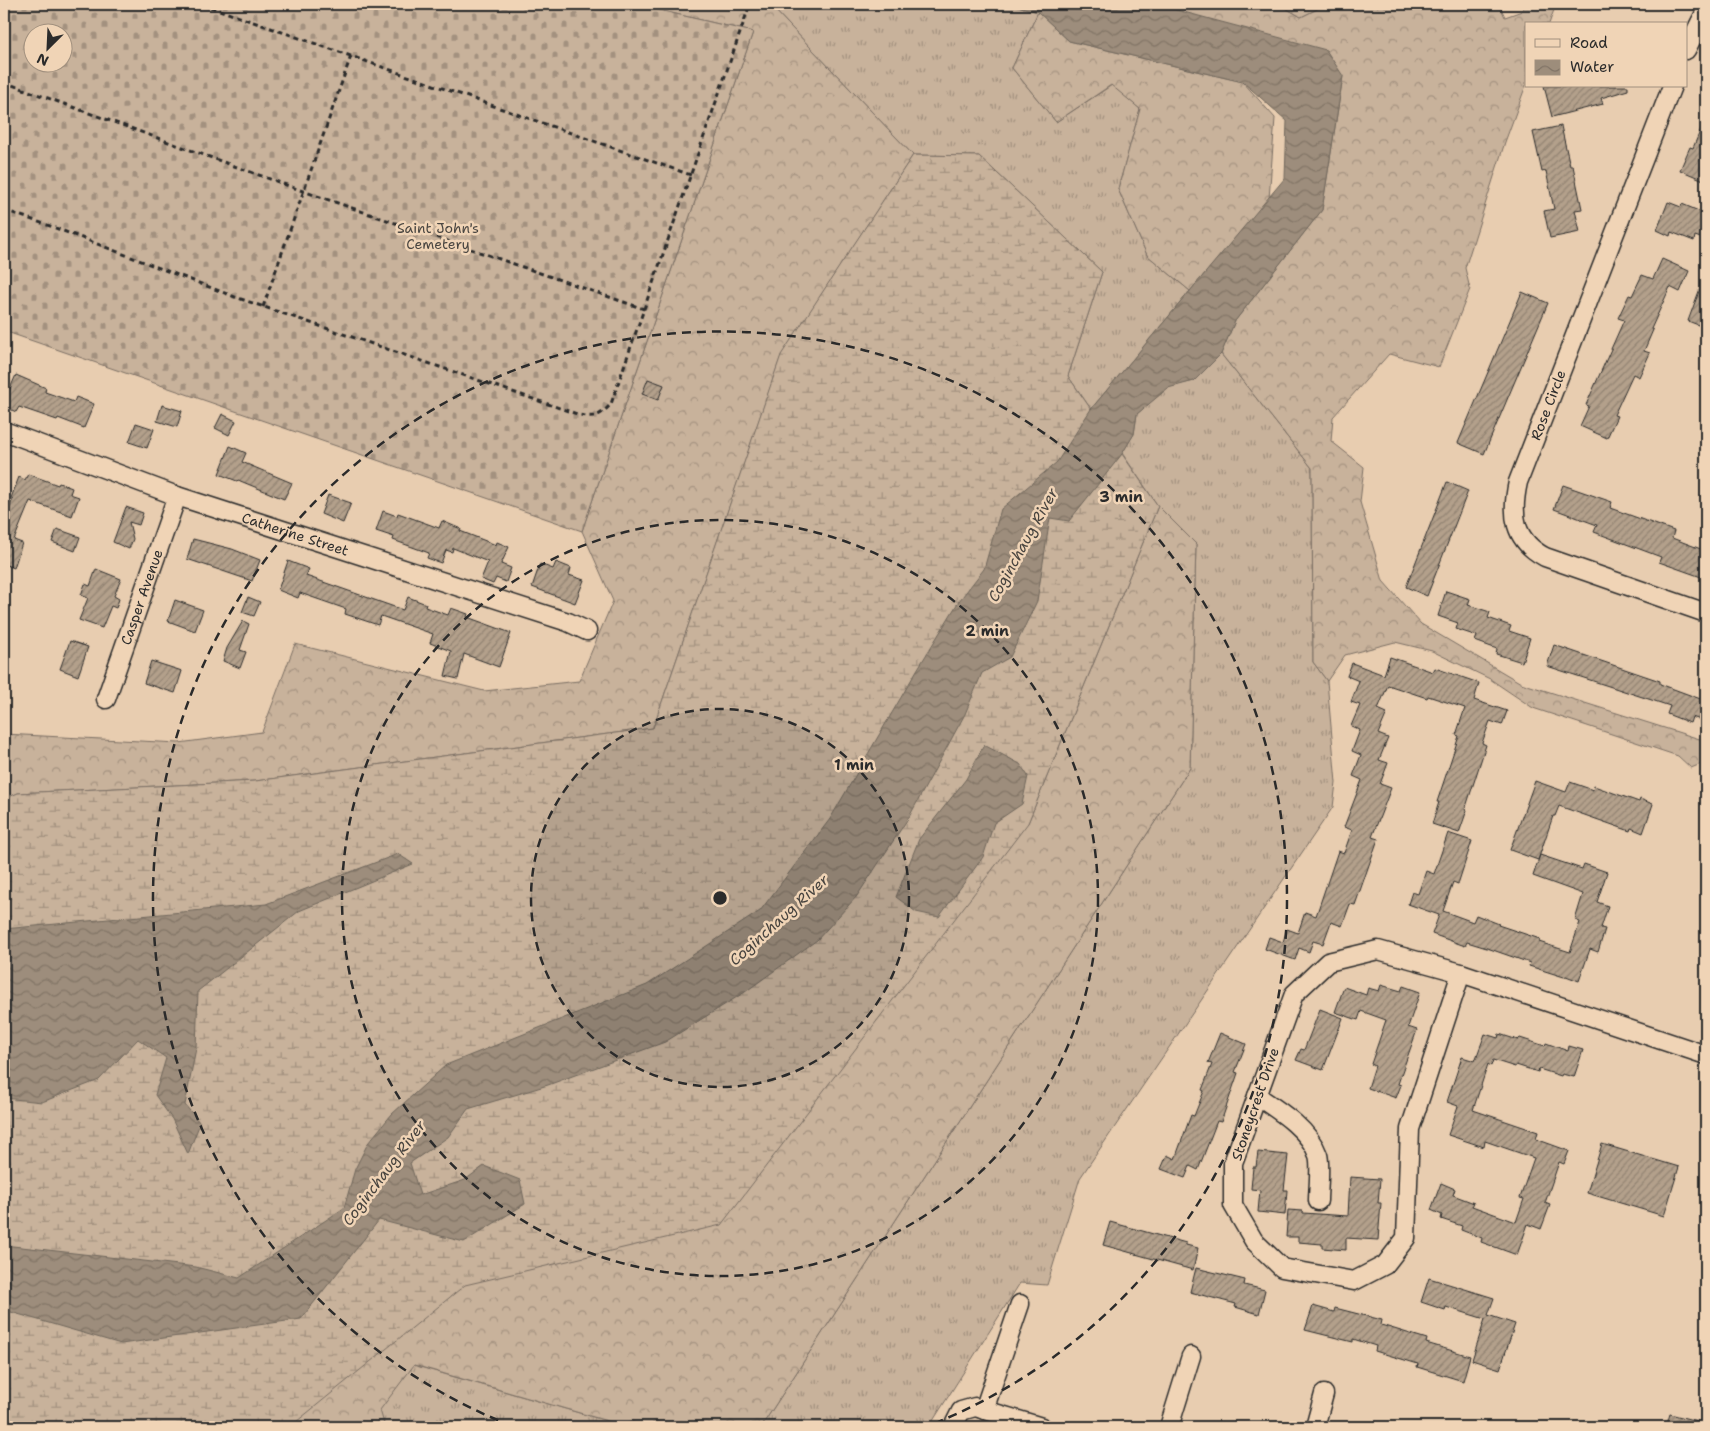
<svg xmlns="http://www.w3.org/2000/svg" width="1710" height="1431" viewBox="0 0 1710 1431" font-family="'Shantell Sans',sans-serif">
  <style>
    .grass { fill: url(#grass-tufts); stroke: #7a6e63 }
    .forest { fill: url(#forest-crowns); stroke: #7a6e63 }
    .wetland { fill: url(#wetland-marsh); stroke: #7a6e63 }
    .cemetery { fill: url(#cemetery-stones); stroke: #7a6e63; fill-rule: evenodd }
    .water { fill: url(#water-waves); stroke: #6f665b }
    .building { fill: url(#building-hatch); stroke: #2b2b2b }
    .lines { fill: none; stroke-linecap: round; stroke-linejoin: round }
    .minor-casing { stroke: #2b2b2b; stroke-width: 21 }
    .path { stroke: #2b2b2b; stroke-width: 3; stroke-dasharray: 5 4; stroke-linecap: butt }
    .minor { stroke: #f0d4b6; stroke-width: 18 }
    .ring { fill: none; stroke: #2b2b2b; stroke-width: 2.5; stroke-dasharray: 9 6 }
    .labels { text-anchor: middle; stroke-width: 5; stroke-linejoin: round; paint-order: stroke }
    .park-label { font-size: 14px; fill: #4a4641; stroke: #f0d4b6 }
    .street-label { font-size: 14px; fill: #2b2b2b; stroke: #f0d4b6 }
    .water-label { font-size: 15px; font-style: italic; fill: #48443f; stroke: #f0d4b6 }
    .centre { fill: #2b2b2b; stroke: #f0d4b6; stroke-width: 2.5 }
    .ring-label { font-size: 15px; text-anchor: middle; font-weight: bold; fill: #2b2b2b; stroke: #f0d4b6; stroke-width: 5; stroke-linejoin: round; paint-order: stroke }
  </style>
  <defs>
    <pattern id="grass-tufts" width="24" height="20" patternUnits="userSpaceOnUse" patternTransform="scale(1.25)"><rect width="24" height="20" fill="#c8b29b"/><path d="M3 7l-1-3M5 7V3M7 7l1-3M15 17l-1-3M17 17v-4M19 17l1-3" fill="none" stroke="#a3917f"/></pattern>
    <pattern id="forest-crowns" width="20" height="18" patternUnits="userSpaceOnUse" patternTransform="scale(1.25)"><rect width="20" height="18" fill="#c8b29b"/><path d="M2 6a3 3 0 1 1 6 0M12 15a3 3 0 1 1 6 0" fill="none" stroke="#a3917f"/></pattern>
    <pattern id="wetland-marsh" width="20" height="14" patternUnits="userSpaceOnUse" patternTransform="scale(1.25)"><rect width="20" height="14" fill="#c8b29b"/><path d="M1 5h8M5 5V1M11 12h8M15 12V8" fill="none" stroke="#a3917f"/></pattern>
    <pattern id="cemetery-stones" width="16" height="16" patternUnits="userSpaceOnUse" patternTransform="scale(1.25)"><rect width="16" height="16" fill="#c8b29b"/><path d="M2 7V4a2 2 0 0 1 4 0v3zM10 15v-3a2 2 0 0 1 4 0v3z" fill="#a3917f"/></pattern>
    <pattern id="water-waves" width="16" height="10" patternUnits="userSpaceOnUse" patternTransform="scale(1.25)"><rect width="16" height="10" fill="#9d8d7b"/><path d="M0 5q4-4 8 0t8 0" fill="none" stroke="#807365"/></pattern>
    <pattern id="building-hatch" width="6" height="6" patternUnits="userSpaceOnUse" patternTransform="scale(1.25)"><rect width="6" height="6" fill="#b3a08b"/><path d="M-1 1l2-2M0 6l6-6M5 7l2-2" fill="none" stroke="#928372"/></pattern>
  </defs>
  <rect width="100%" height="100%" fill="#e8cdb0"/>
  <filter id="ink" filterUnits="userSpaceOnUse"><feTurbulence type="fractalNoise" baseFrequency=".02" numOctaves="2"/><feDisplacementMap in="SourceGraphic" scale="10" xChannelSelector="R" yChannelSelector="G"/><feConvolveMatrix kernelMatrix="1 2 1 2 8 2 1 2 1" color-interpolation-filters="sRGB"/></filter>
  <g filter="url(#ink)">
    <path class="grass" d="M769 4H1011L1038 12 1012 68 1056 122 1112 85 1140 109 1118 189 1147 255 1190 291 1091 409 1068 376 1102 272 979 156 913 155Z
      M1221 354 1312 468 1313 662 1327 681 1336 783 1333 807 1080 1178 1047 1285 1020 1283 929 1427H761L1190 768 1196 544 1158 506 1122 453 1134 434 1137 414 1168 387 1194 381Z
      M413 1365 628 1427H385L379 1410Z"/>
    <path class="forest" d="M633 4H769L913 155 781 356 653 728 255 781 18 793 4 799V734L179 743 262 732 295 644 484 691 579 681 613 601 582 531 753 32Z
      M1128 4H1279L1301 17 1327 4H1499L1505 17 1522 11 1525 4H1556L1549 24H1526V85L1505 142 1465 268 1470 289 1439 367 1389 354 1333 417 1331 441 1364 467 1360 502 1383 581 1421 624 1521 683 1706 741V762L1691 768 1678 756 1533 708 1490 679 1432 651 1395 642 1345 655 1327 681 1313 662 1312 468 1221 354 1235 321 1322 210 1343 76Z
      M1038 12 1069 41 1243 82 1275 118 1269 199 1190 291 1147 255 1118 189 1140 109 1111 85 1056 122 1012 68Z
      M1158 506 1196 544 1190 768 761 1427H628L414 1365 380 1410 385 1427H237L240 1425 4 1310 1028 823Z"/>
    <path class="wetland" d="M1279 4H1327L1301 17Z
      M913 155 979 156 1102 272 1068 376 1158 506 1028 823 721 1225 465 1285 296 1422 240 1426 237 1427H4V799L18 793 255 781 653 728 781 355Z"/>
    <path class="cemetery" d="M4 4H633L753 32 582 531 4 331ZM32 32H62V62H32Z"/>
    <path class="water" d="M1011 4H1154L1326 50 1343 76 1322 210 1235 321 1221 354 1194 381 1168 388 1137 414 1134 434 1122 454 1069 521 1050 518 1037 601 1010 657 982 673 965 714 909 817 857 896 817 940 745 992 665 1042 548 1085 468 1109 448 1137 410 1163 420 1195 465 1180 484 1166 520 1180 525 1204 464 1242 379 1220 301 1319 121 1344 4 1310V1245L196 1267 239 1278 344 1208 355 1169 368 1143 392 1114 446 1065 647 985 760 911 830 819 917 670 959 601 984 569 1001 509 1057 462 1091 409 1285 178 1287 121 1243 82 1069 41 1038 12Z
      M984 745 1020 764 1028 776 1022 804 994 823 983 857 939 917 916 912 896 897 919 839 966 779Z
      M398 854 413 864 299 911 198 991 196 1048 185 1105 200 1123 188 1154 172 1119 155 1095 166 1058 138 1039 99 1080 42 1102 4 1098V929L266 904Z"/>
    <path class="building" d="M1544 86H1628V90L1601 98 1603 104 1552 117Z
      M1706 117V181L1680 170 1690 147 1693 148Z
      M1561 126 1570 166H1573L1582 209 1575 210 1580 232 1550 238 1544 211 1554 209 1546 171 1542 172 1533 132Z
      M1668 202 1681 207 1682 204 1706 214V240L1695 236 1694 241 1671 232 1670 236 1657 230Z
      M1662 259 1689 271 1680 292 1670 287 1651 329 1653 330 1644 351 1650 353 1639 377 1633 374 1614 415 1617 416 1607 438 1580 426 1589 406 1586 405 1624 320 1618 318 1629 295 1632 296 1642 275 1653 279Z
      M1705 275H1706V328L1688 321Z
      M1522 292 1548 303 1484 454 1458 443Z
      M16 375 46 388 45 392 74 402 76 397 94 404 84 428 58 418 57 420 19 407 16 412 4 406V402Z
      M648 379 664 385 658 400 642 394Z
      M162 405 182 411 177 427 157 421Z
      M222 414 236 421 229 435 215 428Z
      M136 423 154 429 147 448 129 442Z
      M230 446 246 453 242 462 292 483 284 499 238 480 237 481 219 474Z
      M28 474 58 485 59 483 72 488 70 494 79 497 72 516 30 501 14 540 22 543 14 568 4 564V521L13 499 11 498 19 477 25 480Z
      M1447 482 1468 491 1427 596 1406 587Z
      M1563 485 1612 502 1610 508 1674 531 1672 538 1706 551V571L1704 578 1659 562 1661 557 1594 532 1597 525 1554 509Z
      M328 495 351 503 343 523 321 514Z
      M126 507 143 513 139 525 129 522 133 539 129 549 113 542Z
      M383 511 397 516 398 513 439 528 442 521 461 529 460 531 496 545 497 542 509 547 501 564 511 568 506 582 496 578 493 584 481 579 488 562 453 548 452 552 446 550 441 563 427 558 429 553 393 540 394 537 376 531Z
      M57 529 80 537 75 551 52 542Z
      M193 539 232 549 260 560 252 581 187 559Z
      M288 561 309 569 306 576 403 610 408 597 426 604 425 607 448 615 451 608 468 614 467 617 511 633 499 667 464 654 458 679 445 676 451 651 430 643 433 634 381 616 378 625 345 614 346 609 300 593 298 598 278 590Z
      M556 562 571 568 569 575 584 580 575 603 532 587 540 564 553 569Z
      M96 569 121 579 114 596 119 599 116 608 111 606 102 628 79 620 88 598 81 595 85 584 90 586Z
      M1446 591 1470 599 1468 605 1490 612 1488 618 1511 626 1509 631 1530 638 1522 662 1496 654 1497 649 1475 641 1477 636 1456 629 1458 623 1438 616Z
      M248 597 260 602 254 616 242 612Z
      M175 600 203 610 195 631 168 621Z
      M243 621 249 624 240 650 246 652 240 668 223 661 227 648Z
      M70 641 88 647 78 676 60 669Z
      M1554 645 1660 681V684L1706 701V722L1692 717 1690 723 1667 714 1670 706 1547 666Z
      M1390 657 1433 672 1435 668 1479 683 1474 700 1507 711 1502 725 1490 721 1482 743 1486 745 1465 810H1467L1459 833 1432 824 1439 802H1437L1459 736 1456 735 1465 708 1428 696 1427 698 1388 685 1378 709 1387 713 1378 734 1388 738 1379 760 1388 763 1380 784 1391 788 1372 837 1378 839 1355 905 1350 904 1342 926 1331 922 1323 944 1313 941 1309 952 1299 948 1295 960 1265 949 1269 937 1283 942 1287 929 1298 933 1305 912 1316 916 1338 851 1344 853 1352 830 1344 827 1362 780 1353 776 1361 755 1352 751 1360 730 1351 726 1360 705 1351 702 1359 681 1347 676 1352 663 1384 675Z
      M151 661 182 671 175 693 144 683Z
      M1535 781 1566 792 1570 782 1593 790 1594 786 1639 802 1640 799 1653 804 1643 833 1631 828 1630 831 1559 806 1555 816H1553L1538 860 1510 850Z
      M1448 833 1472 841 1458 884 1453 882 1443 911 1473 922 1476 915 1499 924 1498 925 1540 939 1539 942 1570 952 1580 922 1575 920 1583 894 1533 876 1540 855 1582 869 1584 864 1607 872 1597 902 1608 906 1601 928 1605 929 1598 952 1590 949 1579 981 1566 976 1564 977 1529 966 1530 963 1490 949 1467 942 1465 946 1432 934 1439 915 1408 904 1412 892 1418 894 1426 871 1434 874Z
      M1381 985 1401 991 1403 986 1420 992 1408 1027 1417 1030 1402 1072 1398 1084 1401 1085 1396 1098 1368 1088 1375 1066 1371 1064 1386 1020 1361 1011 1358 1020 1335 1012 1344 987 1366 995 1368 988 1379 991Z
      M1320 1009 1343 1018 1323 1070 1296 1060 1301 1049 1304 1050Z
      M1220 1033 1246 1044 1235 1072 1238 1073 1221 1122 1217 1121 1198 1170 1190 1166 1185 1178 1161 1169 1167 1155 1175 1159 1191 1115 1194 1116 1204 1091 1202 1090 1212 1064 1208 1063Z
      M1485 1034 1498 1038 1499 1034 1518 1040 1520 1038 1545 1046 1546 1043 1568 1051 1569 1046 1583 1050 1574 1077 1562 1074 1561 1076 1539 1069 1538 1072 1516 1065 1515 1067 1493 1060 1491 1066 1488 1064 1473 1110 1538 1132 1536 1139 1569 1151 1564 1164 1559 1162 1545 1203 1550 1205 1541 1229 1528 1224 1517 1255 1481 1242 1482 1238 1461 1230 1462 1226 1441 1219 1442 1215 1431 1210 1441 1183 1455 1189 1453 1195 1474 1203 1472 1206 1516 1222 1524 1199 1520 1198 1534 1158 1485 1141 1484 1147 1448 1135 1458 1106 1447 1102 1462 1057 1475 1061Z
      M1602 1144 1679 1167 1664 1216 1587 1193Z
      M1258 1152 1288 1155 1284 1190H1287L1285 1215 1258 1212 1260 1190 1251 1189 1253 1167H1256Z
      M1350 1177 1380 1179 1378 1203H1381L1378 1240 1346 1238V1250L1322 1248V1244L1298 1242V1237H1286L1288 1210 1303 1211V1213L1348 1216Z
      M1110 1222 1186 1243V1245L1198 1248 1193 1270 1103 1245Z
      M1196 1268 1245 1280 1244 1285 1265 1290 1259 1314 1235 1307 1236 1304 1190 1292Z
      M1429 1278 1494 1298 1488 1315 1515 1324 1500 1369 1472 1360 1485 1319 1446 1307 1445 1310 1421 1302Z
      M1313 1306 1334 1312 1335 1308 1382 1320 1381 1325 1427 1339 1426 1343 1470 1356 1463 1381 1417 1367 1418 1364 1375 1351 1376 1346 1353 1339V1342L1305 1330Z
      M1670 1414 1705 1423 1704 1427H1666Z"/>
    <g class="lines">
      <defs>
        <g id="minor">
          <path d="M1686 50 1706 11"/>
          <path d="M1672 86 1518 482C1511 514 1513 540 1545 557L1706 613"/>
          <path id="s1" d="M4 431 177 496 568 622 587 631"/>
          <path id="s2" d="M106 699 177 496"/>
          <path d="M1378 950 1461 973 1410 1129 1406 1238 1385 1265 1354 1281 1282 1268 1254 1241 1233 1205V1163L1294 994 1328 962Z"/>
          <path d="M1461 973 1706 1055"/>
          <path d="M1257 1096C1278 1110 1309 1129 1318 1155 1321 1164 1318 1190 1318 1201"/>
          <path d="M984 1410 1020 1304"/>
          <path d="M953 1427 961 1411 975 1407 1042 1427"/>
          <path d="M1169 1427 1191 1356"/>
          <path d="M1315 1427 1324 1394"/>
        </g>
      </defs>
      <use href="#minor" class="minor-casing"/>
      <path class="path" d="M202 4 691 175
        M4 82 300 190 644 309
        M4 210 53 227 235 297 580 415C596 418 600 416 611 404L750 4
        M263 307 351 56"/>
      <use href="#minor" class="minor"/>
    </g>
  </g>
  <circle cx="720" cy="898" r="189" fill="#2b2b2b" fill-opacity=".12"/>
  <g class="ring">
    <circle cx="720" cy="898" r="189"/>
    <circle cx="720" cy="898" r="378"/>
    <path d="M512 1426A567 567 0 1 1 928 1426"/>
  </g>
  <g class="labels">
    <g class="park-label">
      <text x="438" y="233">Saint John's<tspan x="438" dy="16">Cemetery</tspan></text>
    </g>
    <g class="street-label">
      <text transform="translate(1548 405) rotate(-69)" y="5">Rose Circle</text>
      <text dy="5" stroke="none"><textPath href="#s1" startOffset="309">Catherine Street</textPath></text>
      <text dy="5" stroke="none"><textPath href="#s2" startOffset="108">Casper Avenue</textPath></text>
      <text transform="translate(1255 1104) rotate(-71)" y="5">Stoneycrest Drive</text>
    </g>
    <g class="water-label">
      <text transform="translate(1023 545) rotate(-61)" y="5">Coginchaug River</text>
      <text transform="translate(779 920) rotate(-42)" y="5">Coginchaug River</text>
      <text transform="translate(384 1173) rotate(-53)" y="5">Coginchaug River</text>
    </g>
  </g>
  <circle cx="720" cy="898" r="8" class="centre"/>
  <g class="ring-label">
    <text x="1121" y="502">3 min</text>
    <text x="987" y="636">2 min</text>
    <text x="854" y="770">1 min</text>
  </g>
  <rect width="1710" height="1431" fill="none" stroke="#f0d4b6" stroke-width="20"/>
  <rect x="10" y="10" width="1690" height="1411" fill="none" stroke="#2b2b2b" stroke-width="2" filter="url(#ink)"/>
  <rect x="1525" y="22" width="162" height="65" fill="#f0d4b6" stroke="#a1907e"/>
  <rect x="1535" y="39" width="25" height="8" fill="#f0d4b6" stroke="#a1907e"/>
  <text x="1570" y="48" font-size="15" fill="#2b2b2b">Road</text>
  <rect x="1535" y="60" width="25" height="15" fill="url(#water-waves)" stroke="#a1907e"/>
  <text x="1570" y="72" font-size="15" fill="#2b2b2b">Water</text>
  <g transform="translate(48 48) rotate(204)"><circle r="24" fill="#f0d4b6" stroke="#a1907e"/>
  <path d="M0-4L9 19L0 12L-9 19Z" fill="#2b2b2b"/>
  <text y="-8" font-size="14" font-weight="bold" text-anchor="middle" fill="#2b2b2b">N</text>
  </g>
</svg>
